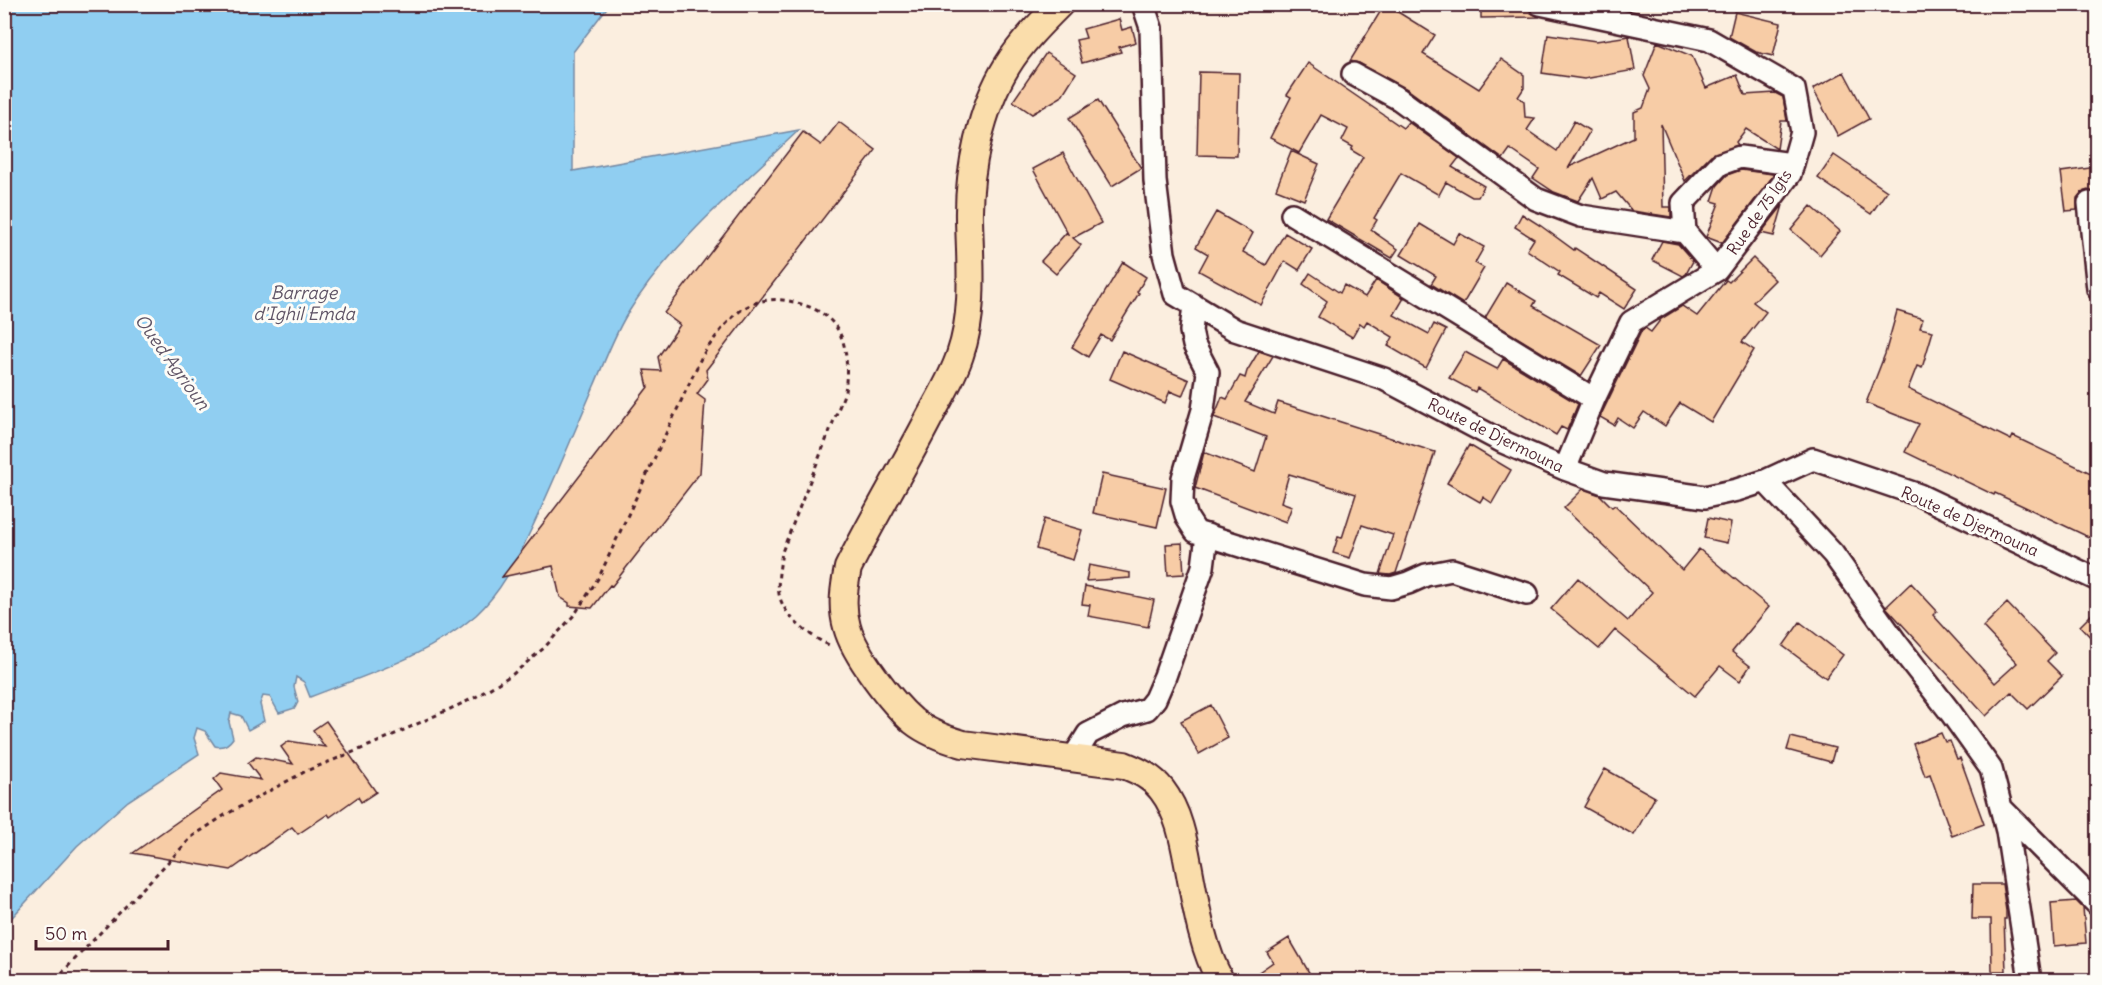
<svg xmlns="http://www.w3.org/2000/svg" width="2102" height="985" viewBox="0 0 2102 985" font-family="Delius,sans-serif">
  <style>
    .water { fill: #90cef1; stroke: #7488a2; stroke-width: 1.5 }
    .building { fill: #f7cca6; stroke: #4a1f2b; stroke-width: 1.5 }
    .lines { fill: none; stroke-linecap: round; stroke-linejoin: round }
    .minor-casing { stroke: #4a1f2b; stroke-width: 26 }
    .major-casing { stroke: #4a1f2b; stroke-width: 30 }
    .path { stroke: #4a1f2b; stroke-width: 3; stroke-dasharray: 4.5 4.5; stroke-linecap: butt }
    .minor { stroke: #fdfcf7; stroke-width: 21 }
    .major { stroke: #faddab; stroke-width: 26 }
    .labels { text-anchor: middle; stroke-width: 6; stroke-linejoin: round; paint-order: stroke }
    .street-label { font-size: 16px; fill: #4a1f2b; stroke: #fdfcf7 }
    .water-label { font-size: 18px; font-style: italic; fill: #5f5466; stroke: #fdfcf7 }
  </style>
  <rect width="100%" height="100%" fill="#fbeedf"/>
  <filter id="ink" filterUnits="userSpaceOnUse"><feTurbulence type="fractalNoise" baseFrequency=".0167" numOctaves="2"/><feDisplacementMap in="SourceGraphic" scale="12" xChannelSelector="R" yChannelSelector="G"/><feConvolveMatrix kernelMatrix="1 2 1 2 8 2 1 2 1" color-interpolation-filters="sRGB"/></filter>
  <g filter="url(#ink)">
    <path class="water" d="M5 5H609L573 52V171L799 130C738 188 670 244 626 316 613 338 604 363 594 386 573 435 553 484 530 532 516 562 501 592 476 615 429 656 366 675 310 697L304 682 296 677 294 687 298 702 295 708 279 713 270 697 263 696 260 704 264 721 248 730 241 716 231 713 229 722 233 738C229 744 223 748 215 746L205 731 197 728 194 738 199 754 128 801 77 846 5 925Z"/>
    <path class="building" d="M1385 4 1435 35 1423 54 1479 89 1501 59 1524 75V88L1518 97 1524 101 1525 117 1535 118 1527 130 1557 151 1574 121 1590 131 1569 167 1634 137V112L1643 108 1650 89 1644 76 1657 42 1692 56 1706 88 1737 75 1745 95 1775 93 1783 97 1787 121H1781L1777 149 1746 129 1736 142 1738 145 1711 155 1685 181 1661 124 1663 207H1671V217L1632 211 1616 192 1602 199 1593 178 1578 201 1554 192 1533 178 1539 169 1510 149 1503 159 1407 89 1359 63 1350 61Z
      M1481 4H1528L1531 13 1540 17 1481 18Z
      M1735 12 1781 23 1773 56 1756 52 1729 37Z
      M1119 19 1122 30 1132 27 1136 42 1119 47 1121 52 1082 63 1076 40 1086 38 1083 29Z
      M1548 34 1596 41 1629 36 1635 70 1584 79 1542 73Z
      M1046 53 1076 73 1061 97 1032 114 1013 101Z
      M1308 63 1403 128 1408 122 1459 158 1452 167 1484 186 1478 197H1472L1446 182 1439 195 1401 173 1374 218 1377 220 1371 230 1398 249 1392 258 1326 219 1363 157 1351 150 1353 147 1342 141 1348 129 1321 115 1299 153 1270 138 1291 97 1287 95Z
      M1199 72 1239 73 1237 156 1197 155Z
      M1844 72 1869 119 1838 136 1813 89Z
      M1098 100 1141 168 1112 186 1069 118Z
      M839 122 876 150 706 370 708 379 697 394 705 400 700 473 612 586 610 585 592 608 569 606V603L560 597 553 566 502 577 648 387 644 370 661 371 658 357 680 325 664 313 803 132 821 145Z
      M1291 151 1319 164 1304 200 1276 189Z
      M1063 153 1101 223 1073 238 1081 245 1056 274 1041 261 1066 233 1068 234 1033 169Z
      M1834 155 1887 191 1871 214 1818 178Z
      M2097 167V194L2088 190 2082 192 2077 198V210L2066 211 2061 172Z
      M1741 170 1773 174V176L1722 243 1706 237 1719 203 1712 201 1717 186 1727 175Z
      M1783 205 1774 236 1761 233Z
      M1811 206 1840 231 1820 255 1791 230Z
      M1216 212 1253 233 1243 252 1266 265 1285 233 1312 249 1299 270 1285 261 1261 305 1199 271 1208 254 1196 247Z
      M1522 214 1541 226 1574 250 1575 248 1637 289 1624 309 1599 293 1596 298 1558 275 1560 272 1527 250 1534 239 1515 227Z
      M1420 224 1453 244 1459 233 1484 247 1475 263 1484 268 1463 304 1431 284 1436 276 1401 255Z
      M1662 241 1678 244 1693 261 1686 274 1683 276 1652 260Z
      M1753 258 1775 280 1753 302 1766 312 1742 342 1754 350 1711 422 1680 403 1665 426 1644 412 1633 428 1618 418 1614 425 1600 417 1642 330 1645 328 1651 332 1661 319 1682 306 1697 316 1726 280 1729 282Z
      M1123 262 1146 277 1137 292 1139 293 1110 340 1101 335 1088 357 1072 347Z
      M1310 273 1340 293 1344 285 1365 297 1376 280 1404 298 1394 315 1429 334 1434 324 1446 330 1426 368 1388 346 1393 337 1367 321 1364 326 1360 323 1352 337 1318 317 1327 301 1303 284Z
      M1506 283 1536 301 1533 306 1601 345 1581 376 1485 318Z
      M1897 311 1923 319 1920 328 1933 331 1922 368 1917 366 1908 389 2011 440 2013 436 2097 476V541L2023 506 1995 493 1994 495 1905 452 1919 424 1866 403 1885 354Z
      M1122 351 1189 380 1182 396 1170 391 1165 403 1110 379Z
      M1259 351 1273 356 1245 402 1274 414 1278 402 1435 452 1396 573 1390 575 1380 574 1393 535 1362 525 1350 558 1333 553 1338 537 1342 538 1356 494 1289 474 1281 502 1292 506 1286 522 1195 488 1204 452 1255 472 1266 437 1214 417 1222 397 1227 399 1240 376 1245 378 1247 371Z
      M1465 352 1497 369 1503 359 1578 404 1567 430 1561 427 1556 435 1477 388 1475 392 1449 378Z
      M1469 445 1511 470 1492 503 1483 497 1480 502 1447 483Z
      M1102 474 1166 488 1157 527 1093 513Z
      M1583 489 1600 495 1612 507 1615 505 1682 570 1699 549 1769 607 1732 652 1750 666 1740 681 1720 666 1695 696 1615 630 1599 649 1551 609 1578 578 1628 621 1652 592 1564 508Z
      M1708 518 1731 523 1727 543 1704 538Z
      M1044 519 1082 530 1073 560 1036 549Z
      M1182 543 1184 574 1168 575 1166 544Z
      M1089 565 1130 573V578L1086 581Z
      M1911 583 1937 611 1933 615 1995 683 2017 663 1983 627 2007 603 2055 653 2047 661 2062 676 2028 709 2011 692 1986 716 1886 607Z
      M1085 586 1154 600 1148 627 1088 616 1090 605 1082 604Z
      M2097 609V644L2080 626Z
      M1800 622 1843 655 1826 678 1783 646Z
      M1211 705 1228 738 1199 754 1181 721Z
      M326 721 376 792 361 802 358 797 330 817 328 814 298 834 292 827 231 870 133 853 222 790 214 779 221 773 261 780 248 763 256 757 293 764 281 747 289 741 325 747 313 730Z
      M1941 733 1945 742 1950 741 1957 759 1960 758 1984 824 1952 836 1930 774 1925 776 1913 744Z
      M1791 737 1835 748 1831 762 1787 750Z
      M1605 769 1655 797 1634 835 1584 807Z
      M1973 884H2002L2006 911V919H2004L2006 971H1992L1991 919H1972Z
      M2076 901 2083 908 2086 943 2054 946 2051 903Z
      M1289 938 1314 981H1246L1273 962 1267 952Z"/>
    <g class="lines">
      <defs>
        <path id="minor" d="M1143 4 1151 28 1155 181 1164 254 1175 294 1235 330 1384 379 1503 442 1565 469 1604 483 1705 497 1737 490 1765 481 1813 459 1919 495 2098 580
          M1540 4 1709 40 1794 89 1802 132 1790 174 1717 270 1631 322 1594 399 1565 469
          M1353 74 1399 99 1536 199 1581 216 1685 232 1717 270
          M2089 203 2098 289
          M1292 214 1594 399
          M1685 232 1683 203 1720 164 1740 157 1792 164
          M1194 305 1191 331 1194 345 1208 372 1203 410 1183 478 1182 501 1187 518 1196 532 1365 585 1391 588 1408 583 1426 575 1452 570 1527 594
          M1765 481 1833 554 1898 645 1951 713 1991 769 2007 831 2030 980
          M1073 758 1088 734 1123 716 1147 709 1155 699 1165 676 1203 567 1207 535
          M2002 809 2098 905"/>
        <path id="major" d="M1060 4C1040 24 1021 43 1007 66 981 108 968 171 969 219 970 263 975 312 960 355 953 377 939 399 928 420 902 470 873 518 848 568 844 588 841 607 847 627 854 654 892 703 913 721 928 733 945 739 963 744L1124 765C1139 771 1152 777 1162 790 1179 812 1184 842 1189 869 1196 906 1202 947 1220 980"/>
      </defs>
      <use href="#minor" class="minor-casing"/>
      <use href="#major" class="major-casing"/>
      <path class="path" d="M55 980 193 836 225 815 306 771 371 745 474 698 513 674 544 648 575 614 599 577 702 356C714 339 729 316 748 306 764 298 781 298 797 303 845 315 850 349 845 392L782 552C780 566 777 580 779 594 784 618 811 637 831 646"/>
      <use href="#minor" class="minor"/>
      <use href="#major" class="major"/>
    </g>
  </g>
  <g class="labels">
    <g class="street-label">
      <text transform="translate(1759 212) rotate(-55)" y="6">Rue de 75 lgts</text>
      <text transform="translate(1496 435) rotate(26)" y="6">Route de Djermouna</text>
      <text transform="translate(1970 521) rotate(24)" y="6">Route de Djermouna</text>
    </g>
    <g class="water-label">
      <text x="304" y="299">Barrage<tspan x="304" dy="21">d'Ighil Emda</tspan></text>
      <text transform="translate(172 362) rotate(54)" y="6">Oued Agrioun</text>
    </g>
  </g>
  <rect width="2102" height="985" fill="none" stroke="#fdfcf7" stroke-width="24"/>
  <rect x="12" y="12" width="2078" height="961" fill="none" stroke="#4a1f2b" stroke-width="2" filter="url(#ink)"/>
  <path d="M36 940v9h132v-9" fill="none" stroke="#4a1f2b" stroke-width="3"/>
  <text x="45" y="940" font-size="18" fill="#4a1f2b" stroke="#fdfcf7" stroke-width="4.5" paint-order="stroke">50 m</text>
</svg>
